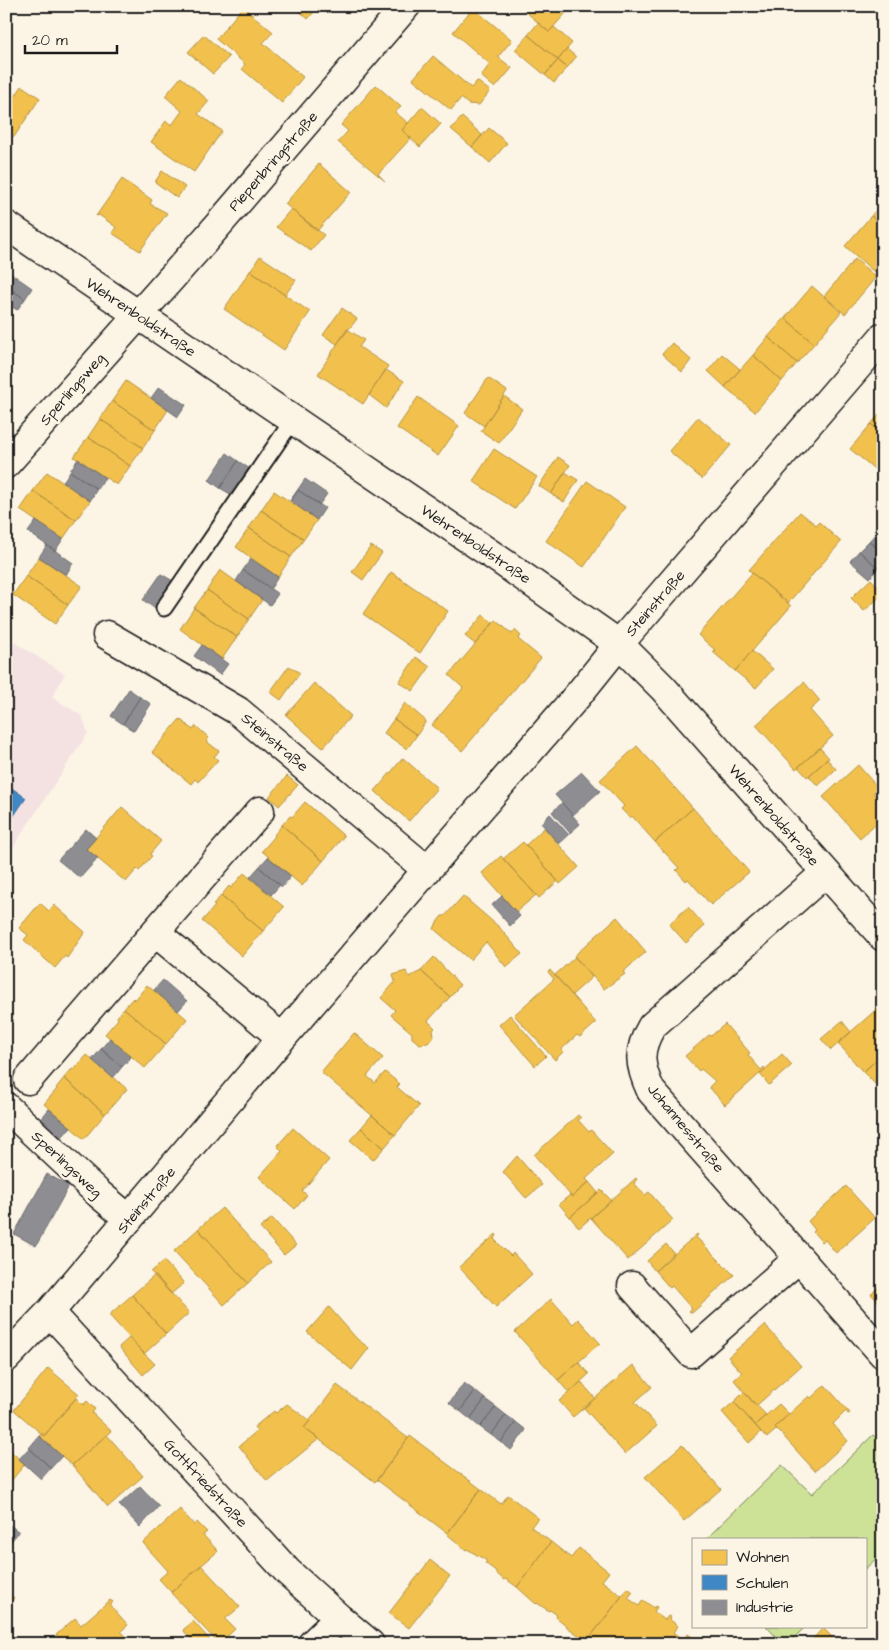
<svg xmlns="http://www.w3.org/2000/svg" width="889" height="1650" viewBox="0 0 889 1650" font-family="'Architects Daughter',sans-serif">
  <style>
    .built { fill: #f4e2e2 }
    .green { fill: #cde296; stroke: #747f59 }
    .homes { fill: #f2c14e; stroke: #b2903f }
    .schools { fill: #3f88c5; stroke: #346892 }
    .industry { fill: #8d8d92; stroke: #6b6b6f }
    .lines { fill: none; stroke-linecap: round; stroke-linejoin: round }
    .lane-casing { stroke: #1c1c1c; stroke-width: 19 }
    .street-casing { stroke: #1c1c1c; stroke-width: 31 }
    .secondary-casing { stroke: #1c1c1c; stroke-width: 31 }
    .lane { stroke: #fcf5e5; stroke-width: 15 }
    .street { stroke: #fcf5e5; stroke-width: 28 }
    .secondary { stroke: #fcf5e5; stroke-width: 28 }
    .labels { text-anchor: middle; stroke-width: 5; stroke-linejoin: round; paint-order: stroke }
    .street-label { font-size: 15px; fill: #1c1c1c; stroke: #fcf5e5 }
  </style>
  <rect width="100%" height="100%" fill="#fcf5e5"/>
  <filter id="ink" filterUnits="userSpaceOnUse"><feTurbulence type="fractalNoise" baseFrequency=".02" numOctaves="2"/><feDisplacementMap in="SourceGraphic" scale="10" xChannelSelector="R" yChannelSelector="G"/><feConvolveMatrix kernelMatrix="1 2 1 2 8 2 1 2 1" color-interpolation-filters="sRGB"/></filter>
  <g filter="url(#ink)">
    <path class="built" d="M6 637 65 674 52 697 82 716 88 733 6 858Z"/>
    <path class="green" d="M873 1435 883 1445V1552L865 1569V1539H706L782 1465 812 1494Z
      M766 1626H806L788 1644H783Z"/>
    <path class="homes" d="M294 6H319L308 19Z
      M519 6H572L549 32Z
      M243 7 273 32 263 43 303 77 282 103 242 69 245 64 216 39Z
      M473 8 512 40 498 57 512 68 495 88 481 76 490 64 453 32Z
      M538 23 549 32 554 27 572 43 558 60 528 35Z
      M204 35 229 57 213 74 188 52Z
      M528 35 558 60 545 75 515 50Z
      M567 49 576 57 567 68 558 60Z
      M433 56 471 88 477 81 490 91 479 105 468 104 461 98 451 110 413 79Z
      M558 60 567 68 554 83 545 75Z
      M181 77 209 101 198 114 222 131 194 172 151 142 166 121 172 125 182 111 165 96Z
      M376 85 401 107 395 112 408 123 402 130 411 138 378 174 385 181 338 142 348 131 341 125Z
      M22 86 40 98 14 137 6 131V101L10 104Z
      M422 107 441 124 420 147 402 130Z
      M462 117 482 135 472 147 451 129Z
      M489 128 507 143 490 163 472 147Z
      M319 164 351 192 317 231 285 204Z
      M162 171 185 187 177 198 155 182Z
      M122 179 152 200 150 204 167 213 140 251 112 233 116 227 99 215 96 216Z
      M883 202V226L871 216Z
      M291 209 324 235 311 251 276 227Z
      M871 216 883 226V262L874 272 845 246Z
      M260 256 296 280 285 295 250 271Z
      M855 259 876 277 845 314 824 296Z
      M250 271 310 312 284 350 224 309Z
      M812 286 841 312 814 344 785 318Z
      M342 308 357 319 337 344 323 335Z
      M785 318 814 344 797 363 768 337Z
      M347 329 364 340 359 347 388 366 363 404 318 374Z
      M768 337 797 363 782 381 753 355Z
      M672 343 691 360 682 372 662 354Z
      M722 354 740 369 725 387 708 371Z
      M753 355 782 381 755 412 725 387Z
      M386 370 404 381 386 408 369 395Z
      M488 378 507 391 484 426 465 413Z
      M126 381 168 410 155 430 112 401Z
      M504 396 522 409 499 443 481 431Z
      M418 397 459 426 438 456 397 428Z
      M112 401 155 430 143 448 100 419Z
      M883 410V434L871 424Z
      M698 417 731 445 702 479 669 451Z
      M100 419 143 448 130 466 88 437Z
      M871 424 883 434V476L850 449Z
      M88 437 130 466 117 485 74 457Z
      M494 449 537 477 515 509 473 481Z
      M558 457 570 465 551 494 539 486Z
      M47 472 90 501 76 520 33 491Z
      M565 472 578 480 564 502 551 494Z
      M587 481 625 507 584 567 546 541Z
      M33 491 76 520 63 539 20 510Z
      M274 491 317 520 304 539 261 510Z
      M261 510 304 539 291 557 249 528Z
      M800 512 816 525 819 522 841 542 788 603 749 570Z
      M249 528 291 557 278 577 236 547Z
      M371 546 382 553 363 580 352 572Z
      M39 557 82 586 68 605 26 576Z
      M220 570 262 600 249 619 207 590Z
      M391 572 448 611 420 653 363 614Z
      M752 573 791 606 735 671 713 652 715 650 698 635Z
      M26 576 68 605 55 624 13 595Z
      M871 579 883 592V594L864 611 851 598Z
      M207 590 249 619 237 637 194 608Z
      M194 608 237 637 222 659 180 629Z
      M483 615 493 623 475 644 465 636Z
      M496 620 512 634 515 630 521 636 518 639 541 658 462 751 432 725 463 688 449 675Z
      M752 651 773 669 756 688 735 671Z
      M416 657 430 667 413 691 399 682Z
      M289 666 300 673 281 700 270 692Z
      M804 682 820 701 810 710 833 736 796 769 756 725Z
      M314 683 351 716 323 748 286 715Z
      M405 703 426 721 417 735 394 719Z
      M180 719 193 730 196 726 209 738 206 741 219 751 214 757 218 760 198 782 195 779 191 784 152 752Z
      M394 719 417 735 407 749 384 733Z
      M637 746 693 808 655 842 632 816 630 818 621 809 624 806 600 780Z
      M820 748 829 758 807 777 798 767Z
      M403 758 437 788 409 821 375 791Z
      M827 759 836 769 818 786 809 776Z
      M858 765 878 788 873 793 883 803V817L860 838 823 797Z
      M287 776 298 785 279 806 269 797Z
      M305 802 344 836 323 861 282 825 290 816 292 817Z
      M122 807 161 841 150 854 152 856 150 858 139 871 137 869 126 882 86 849Z
      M693 808 749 872 711 905 688 879 686 881 676 870 679 868 655 842Z
      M282 825 323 861 302 886 262 851 275 836 274 835Z
      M544 828 579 867 560 884 526 845Z
      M523 842 558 881 539 898 503 859Z
      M501 856 536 895 516 912 482 873Z
      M244 873 284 907 263 931 221 896 229 886 231 888Z
      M221 896 263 931 242 956 202 921 215 906 213 905Z
      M463 896 499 927 522 954 506 967 486 942 470 960 434 929 437 922 442 916H445Z
      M40 903 49 911 54 905 85 932 67 958 65 956 55 968 24 940 28 935 19 928Z
      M688 907 705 926 686 943 669 924Z
      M617 917 646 952 623 972 625 974 604 989 574 956Z
      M434 957 460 985 450 997 421 971Z
      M575 957 592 977 572 995 555 975Z
      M550 970 596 1023 580 1037 577 1035 562 1049 563 1052 555 1060 514 1015 554 979 548 972Z
      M406 971 409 977 421 971 450 997 428 1021 435 1028 433 1030 434 1036 428 1043 420 1044 412 1038V1033L391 1015 395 1010 381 998 395 982 393 975Z
      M147 985 187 1019 166 1044 124 1008 133 998 135 1000Z
      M124 1008 166 1044 145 1068 105 1034 118 1019 117 1017Z
      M878 1008 883 1014V1054L863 1072 838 1043Z
      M510 1015 546 1056 535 1066 499 1025Z
      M842 1021 851 1032 831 1050 821 1039Z
      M725 1024 750 1053 748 1055 761 1070 764 1067 765 1069 725 1105 709 1087 715 1081 701 1069 699 1071 685 1056 709 1035 711 1036Z
      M354 1033 383 1058 367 1076 375 1083 385 1072 400 1084 397 1087 419 1106 395 1135 321 1072Z
      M782 1054 792 1065 769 1085 760 1074Z
      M883 1054V1092L863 1072Z
      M87 1055 127 1089 105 1114 64 1078 72 1069 74 1070Z
      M64 1078 105 1114 84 1139 44 1104 57 1089 56 1088Z
      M372 1115 395 1135 384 1148 361 1128Z
      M578 1115 581 1118 578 1120 589 1132 591 1130 613 1154 586 1179 589 1182 572 1197 534 1155Z
      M293 1128 329 1160 302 1191 307 1195 295 1209 259 1177 282 1151 277 1146Z
      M361 1128 384 1148 373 1160 350 1140Z
      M517 1156 542 1185 526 1198 503 1172Z
      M636 1178 637 1179 634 1183 645 1195 649 1192 673 1220 628 1260 591 1218Z
      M589 1182 598 1193 570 1217 559 1204 570 1195 572 1197Z
      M846 1186 875 1218 836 1253 825 1240 822 1242 813 1232 815 1230 808 1221Z
      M601 1190 611 1200 579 1228 570 1217Z
      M222 1208 271 1262 248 1283 198 1229Z
      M272 1218 296 1245 284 1255 260 1228Z
      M198 1229 248 1283 224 1305 174 1251Z
      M496 1234 497 1236 494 1239 511 1256 513 1253 532 1274 496 1307 459 1267Z
      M697 1234 698 1235 696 1237 734 1275 692 1313 689 1311 692 1309 672 1286 670 1288 655 1271Z
      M666 1244 674 1253 655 1271 647 1261Z
      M164 1261 184 1283 171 1294 151 1272Z
      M155 1275 189 1313 166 1334 132 1295Z
      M883 1283V1307L871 1294Z
      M132 1295 166 1334 144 1354 109 1315Z
      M551 1299 573 1324 578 1319 600 1343 558 1380 515 1332Z
      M329 1307 357 1339 369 1348 352 1370 307 1332Z
      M765 1325 801 1366 756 1406 734 1380 742 1373 728 1357Z
      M129 1338 155 1364 143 1375 119 1347Z
      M578 1362 589 1374 569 1393 558 1380Z
      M633 1365 652 1387 635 1402 657 1426 625 1454 584 1408Z
      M48 1368 79 1394 44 1436 14 1410Z
      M581 1382 595 1398 573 1417 559 1401Z
      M337 1385 408 1438 375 1482 304 1428Z
      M825 1385 850 1413 848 1414 846 1411 833 1424 848 1441 815 1471 775 1427 809 1396 811 1398Z
      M744 1392 766 1415 755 1425 734 1402Z
      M76 1398 83 1405 87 1401 95 1409 92 1413 111 1431 72 1465 39 1436 42 1433 44 1436Z
      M734 1402 761 1432 749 1443 722 1412Z
      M287 1404 310 1421 304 1428 319 1439 267 1481 239 1446 257 1431 254 1427 274 1411 276 1413Z
      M779 1404 789 1414 775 1427 777 1429 767 1438 755 1425Z
      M107 1435 143 1476 108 1507 72 1465Z
      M410 1436 481 1489 447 1533 377 1480Z
      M682 1445 721 1489 684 1521 645 1477Z
      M6 1447 25 1464 6 1487Z
      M481 1489 501 1504 508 1495 538 1518 531 1527 551 1542 517 1587 506 1579 504 1580 496 1573 497 1572 485 1563 487 1561 467 1549 466 1550 447 1534Z
      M180 1509 194 1525 197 1522 207 1532 203 1535 218 1551 171 1592 159 1579 168 1571 143 1543Z
      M551 1542 571 1558 579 1548 609 1572 602 1581 622 1596 587 1641 567 1627V1626L556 1617 557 1615 550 1610 549 1611 537 1603 536 1604 517 1587Z
      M430 1560 450 1576 409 1628 389 1613Z
      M201 1565 240 1607 225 1619 235 1629 219 1644 171 1593Z
      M628 1588 633 1592 628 1598 639 1606 643 1600 654 1608 655 1606 657 1607 654 1612 665 1620 668 1616 670 1617 669 1619 678 1626 673 1632 683 1640 688 1634 701 1644H585Z
      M6 1592 14 1598 6 1607Z
      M110 1600 113 1602 110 1605 128 1625 121 1631 133 1644H64L56 1635 75 1618 81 1625Z
      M193 1621 210 1640 206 1644H195L183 1630Z
      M823 1628 839 1644H808Z"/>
    <path class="schools" d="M6 784 26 798 6 827Z"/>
    <path class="industry" d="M6 270 32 288 25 299 6 286Z
      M6 286 25 299 17 310 6 303Z
      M159 387 186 405 178 417 151 398Z
      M227 453 238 461 220 488 209 480Z
      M78 459 105 478 97 489 70 471Z
      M238 461 250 469 232 495 220 488Z
      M70 471 97 489 90 501 63 482Z
      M305 479 327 494 319 505 298 490 290 501Z
      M298 490 325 508 317 520 291 501Z
      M36 521 63 539 55 551 28 532Z
      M883 526V536L878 531Z
      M878 531 883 536V554L869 541Z
      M869 541 883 554V564L878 568 859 551Z
      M47 545 73 563 66 575 39 557Z
      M859 551 878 568 870 578 850 561Z
      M251 559 278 577 271 588 243 570Z
      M243 570 278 594 270 605 236 581Z
      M161 574 173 581 154 608 143 600Z
      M202 645 228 664 220 675 194 656Z
      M129 689 140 697 123 724 111 716Z
      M140 697 151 704 134 731 123 724Z
      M582 772 600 791 573 815 555 795Z
      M562 803 580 824 570 833 552 812Z
      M550 814 569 835 559 844 541 823Z
      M86 829 96 838 86 849 98 858 80 878 58 860Z
      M268 857 291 876 282 887 259 867Z
      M259 867 280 885 271 895 250 877Z
      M502 896 520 916 510 926 492 905Z
      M163 980 187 1001 178 1011 154 990Z
      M110 1038 131 1057 122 1067 101 1049Z
      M101 1049 122 1067 113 1078 92 1060Z
      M49 1109 71 1127 61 1138 40 1120Z
      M47 1174 69 1186 36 1246 14 1234Z
      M464 1383 475 1391 460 1411 449 1403Z
      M475 1391 485 1399 470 1419 460 1411Z
      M485 1399 496 1407 480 1427 470 1419Z
      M496 1407 506 1415 491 1435 480 1427Z
      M506 1415 516 1422 501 1442 491 1435Z
      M516 1422 526 1430 511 1450 501 1442Z
      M39 1436 62 1456 51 1468 29 1448Z
      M29 1448 51 1468 41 1479 19 1459Z
      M140 1486 159 1506 140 1527 119 1505Z
      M6 1522 19 1532 6 1547Z"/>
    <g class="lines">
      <defs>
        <path id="lane" d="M164 608 293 420"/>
        <path id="street" d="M6 464 207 238 406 6
          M107 635 238 711 427 870
          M155 932 260 811
          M28 1080 155 932 282 1038
          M6 1107 99 1194 129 1219
          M799 1258 883 1354
          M632 1286 691 1353 799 1258 651 1091C639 1065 637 1051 652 1026L825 873
          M50 1312 288 1572 339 1618 370 1644
          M6 1358 50 1312 282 1038 578 695 619 644 883 337
          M312 1644 339 1618"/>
        <path id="secondary" d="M6 225 504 563 619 644 663 688 883 937"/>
      </defs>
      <use href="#lane" class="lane-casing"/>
      <use href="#street" class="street-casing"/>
      <use href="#secondary" class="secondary-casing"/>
      <use href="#lane" class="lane"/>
      <use href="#street" class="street"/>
      <use href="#secondary" class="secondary"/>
    </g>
  </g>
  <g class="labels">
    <g class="street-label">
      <text transform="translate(273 161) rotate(-49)" y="5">Piepenbringstraße</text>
      <text transform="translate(141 317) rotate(34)" y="5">Wehrenboldstraße</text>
      <text transform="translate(72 389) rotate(-49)" y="5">Sperlingsweg</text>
      <text transform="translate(476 544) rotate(34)" y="5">Wehrenboldstraße</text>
      <text transform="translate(655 603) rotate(-49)" y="5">Steinstraße</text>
      <text transform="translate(275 742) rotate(40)" y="5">Steinstraße</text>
      <text transform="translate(774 815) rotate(49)" y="5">Wehrenboldstraße</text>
      <text transform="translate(686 1128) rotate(50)" y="5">Johannesstraße</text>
      <text transform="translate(67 1164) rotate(43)" y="5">Sperlingsweg</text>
      <text transform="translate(146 1200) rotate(-50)" y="5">Steinstraße</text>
      <text transform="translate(206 1483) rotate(47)" y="5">Gottfriedstraße</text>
    </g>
  </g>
  <rect width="889" height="1650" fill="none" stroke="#fcf5e5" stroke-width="25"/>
  <rect x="12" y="12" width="864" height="1625" fill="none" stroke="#1c1c1c" stroke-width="2" filter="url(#ink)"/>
  <rect x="692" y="1538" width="175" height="90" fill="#fcf5e5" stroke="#a29e95"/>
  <rect x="702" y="1550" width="25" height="15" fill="#f2c14e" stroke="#a29e95"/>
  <text x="736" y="1562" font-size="15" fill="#1c1c1c">Wohnen</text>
  <rect x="702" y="1575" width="25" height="15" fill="#3f88c5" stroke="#a29e95"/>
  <text x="736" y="1588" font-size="15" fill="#1c1c1c">Schulen</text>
  <rect x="702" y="1600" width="25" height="15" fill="#8d8d92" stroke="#a29e95"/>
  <text x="736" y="1612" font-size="15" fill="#1c1c1c">Industrie</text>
  <path d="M25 45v8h92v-8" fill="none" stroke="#1c1c1c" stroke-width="2.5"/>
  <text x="32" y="45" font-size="15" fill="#1c1c1c" stroke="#fcf5e5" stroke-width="4" paint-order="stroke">20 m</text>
</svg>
